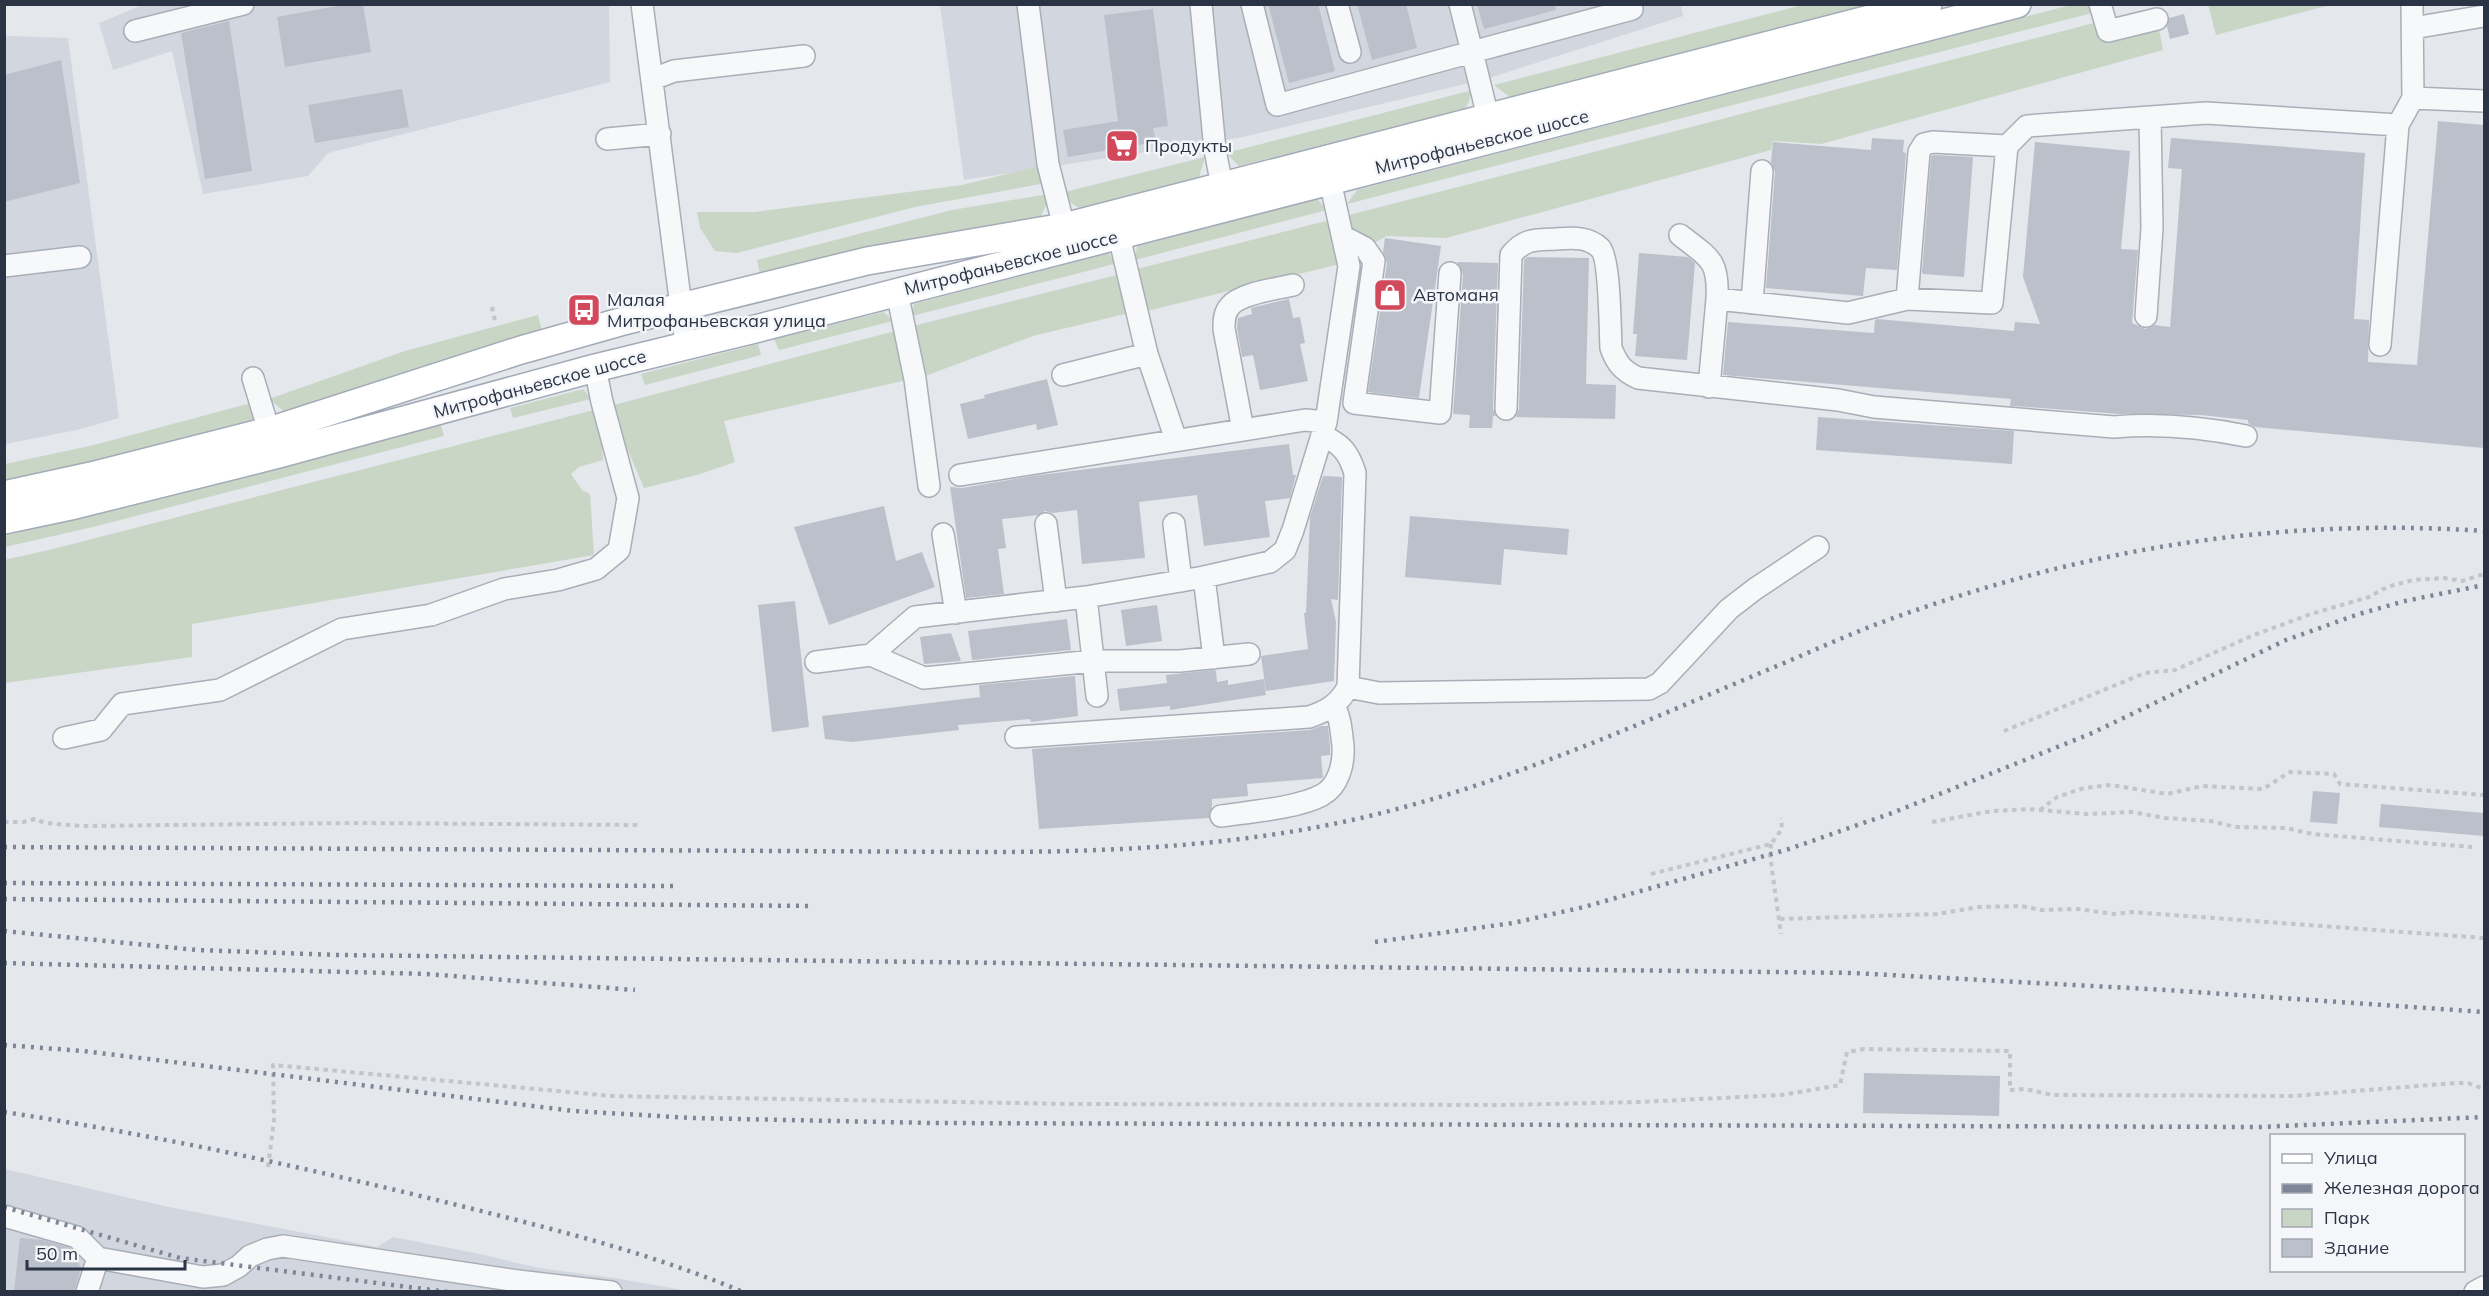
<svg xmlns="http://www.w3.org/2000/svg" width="2489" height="1296" viewBox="0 0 2489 1296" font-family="Mulish,sans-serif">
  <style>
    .built { fill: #d2d6de }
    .green { fill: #c9d6c5 }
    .building { fill: #bbc0ca }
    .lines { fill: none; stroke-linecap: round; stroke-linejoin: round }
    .minor-casing { stroke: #a9aeb7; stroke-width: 24 }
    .major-casing { stroke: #a3abb8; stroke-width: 30 }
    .path { stroke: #c2c5cb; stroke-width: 4; stroke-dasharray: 4.5 4.5; stroke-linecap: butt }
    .minor { stroke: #f7f8fa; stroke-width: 21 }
    .major { stroke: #fff; stroke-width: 27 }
    .rail { stroke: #7d8696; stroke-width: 4.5; stroke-dasharray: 3 6; stroke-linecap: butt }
    .labels { text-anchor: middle; stroke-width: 5; stroke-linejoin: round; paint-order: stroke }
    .street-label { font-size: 18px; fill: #2b3445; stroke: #f4f6f9 }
    .poi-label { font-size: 18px; fill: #2b3445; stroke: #f4f6f9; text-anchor: start }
  </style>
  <rect width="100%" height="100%" fill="#e4e7ec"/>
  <path class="built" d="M145 4 609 5 610 82 328 153 308 176 203 194 172 51 113 70 99 23Z
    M1681 4 1683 16 1486 79 1243 137 964 180 940 5Z
    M11 36 68 38 119 418 77 430 5 444V37Z
    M5 1169 164 1206 377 1247 393 1237 480 1254 539 1268 614 1278 689 1291 5 1292Z"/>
  <path class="green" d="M1806 4 1868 5 1510 97 1494 85Z
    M2208 4H2330V5L2216 35Z
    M2071 5H2087L2092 13 1347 204 1357 190Z
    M2094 23 2099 40 2158 24 2163 50 1821 144 1773 141 1771 150 1446 238 1387 236 1374 243 1352 228 1349 215Z
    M1473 90 1466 108 1239 166 1226 153Z
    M1205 157 1199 177 1079 208 1071 203 1065 192Z
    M1044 165 1046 183 915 207 737 253 715 251 700 228 697 212H755L962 185Z
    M1049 194 1048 201 1040 218 858 250 760 274 757 260 952 210Z
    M1317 199 1327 210 1135 260 1137 246Z
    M1330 220 1340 264 1147 311 1137 269Z
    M1108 253 1118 263 912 316 914 304Z
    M1121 274 1130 311 1125 314 1033 336 925 376 913 326Z
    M884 312 893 321 779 350 774 339Z
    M538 315 542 331 285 412 269 399 405 351Z
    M895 331 907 380 724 421 735 462 697 475 644 488 623 439 614 405Z
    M758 344 761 355 645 385 641 374Z
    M583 389 591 399 513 418 510 408Z
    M251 403 255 415 253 421 105 458 5 481V464L94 445Z
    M594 410 602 444 603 460 579 467 571 474 582 490 590 494 594 555 192 624V657L5 683 4 560 53 549Z
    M441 425 444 436 97 526 5 547V535L142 502Z"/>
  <path class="building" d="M348 4H363L371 52 285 67 277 17Z
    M1268 4H1318L1335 71 1289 83Z
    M1357 4H1406L1417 48 1372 60Z
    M1477 4H1555L1556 10 1484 29Z
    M1153 9 1168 126 1153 128 1156 142 1068 157 1063 130 1118 121 1104 15Z
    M2184 14 2189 34 2170 39 2167 26 2169 18Z
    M229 21 252 171 205 179 181 33Z
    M61 60 80 183 4 202V75Z
    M402 89 409 127 315 143 308 105Z
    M2438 121 2484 125V448L2255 427 2248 423V420L2201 415 2120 414 2015 406H2010L2011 399 1723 375 1728 322 1874 333 1875 320 1877 319 2014 331 2015 322 2040 324 2023 277 2035 142 2130 151 2121 249 2138 250 2132 323 2145 329 2154 325 2170 327 2182 169 2168 168 2171 138 2365 153 2354 319 2369 320 2368 362 2417 365Z
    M1872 138 1904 140 1903 152 1906 153 1897 270 1866 268 1863 296 1766 288 1775 172 1771 162 1773 142 1871 150Z
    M1934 155 1973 157 1964 277 1923 274 1922 272 1931 156Z
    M1385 238 1441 246 1419 398 1368 392 1387 263 1383 252Z
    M1639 253 1688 257 1695 263 1687 360 1635 356 1637 334H1633Z
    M1527 257 1589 258 1586 384 1616 385 1615 419 1516 417 1519 409 1524 260Z
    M1457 262 1498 263 1493 409 1496 416H1493L1492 428H1469L1470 415 1453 414 1463 274Z
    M1289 299 1293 318 1300 317 1305 343 1300 344 1308 381 1260 390 1253 355 1242 357 1237 328 1238 318 1252 314 1251 308 1254 307Z
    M1047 379 1058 425 1037 430 1036 424 968 439 960 404 985 398 984 395Z
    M1818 417 2014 431 2012 464 1816 450Z
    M1289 444 1293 475H1296L1290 498 1265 501 1270 537 1204 546 1197 495 1139 502 1145 558 1082 564 1077 510 1052 513 1045 511 1038 515 1002 519 1006 548 998 549 1004 594 966 598 950 487 962 488 1032 476Z
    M1323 476 1342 477 1338 600 1331 599 1336 622 1334 681 1266 691 1261 656 1308 649 1304 613H1306L1310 517Z
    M884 506 896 561 922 552 935 587 829 625 794 527Z
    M1410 516 1569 529 1567 555 1504 549 1501 585 1405 577Z
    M795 601 809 727 772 732 758 605Z
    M1157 605 1162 641 1126 646 1121 610Z
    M1067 619 1071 650 972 660 968 631Z
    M951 633 961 661 924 664 920 637Z
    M1213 670 1216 671 1217 682 1228 680V685L1264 679 1266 695 1170 710V706L1120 711 1117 689 1167 683 1166 675Z
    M1075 676 1078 716 1031 722 1030 719 958 725 959 730 852 742 825 739 822 716 980 697 979 685Z
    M1321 726H1328L1330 747V755L1321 756 1323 778 1247 784 1248 796 1212 799V807L1209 818 1039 829 1032 749 1310 730Z
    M2313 791 2340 793 2337 824 2310 822Z
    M2381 804 2484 813V836L2379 827Z
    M1864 1073 2000 1076 1999 1116 1863 1113Z
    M20 1238 43 1240 70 1248 81 1268 74 1292H14Z"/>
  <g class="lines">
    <defs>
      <path id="minor" d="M642 4 686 345
        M1028 4 1048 164 1064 227
        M1201 4 1215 150 1222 186
        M1252 4 1277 105 1472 52 1460 4
        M1337 4 1350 52
        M2100 4 2108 31 2157 19
        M2413 28 2484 16
        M135 31 243 4
        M653 79 674 71 804 56
        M2413 98 2484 101
        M1488 117 1472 52 1632 9
        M607 139 660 134
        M1680 235C1709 258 1719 259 1717 299
        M1119 236 1147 354 1176 440
        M1344 237 1365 248 1374 261 1354 403 1440 413 1450 273
        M4 266 80 257
        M897 292 915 379 929 486
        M1907 299 1919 152 1924 144 1933 142 2007 146
        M1752 303 1762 171
        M2146 316 2152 228 2150 117
        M2380 345 2398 125 2413 98 2412 4
        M1063 375 1147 354
        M253 378 269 431
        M1709 387 1717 299 1848 313 1907 299 1992 303 2007 146 2027 126 2206 113 2398 125
        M1506 409 1511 255C1525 238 1535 240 1556 239 1571 238 1588 236 1600 248 1610 258 1610 330 1611 348 1617 364 1623 371 1638 378L1838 400 1874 407 2114 427C2159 423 2201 427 2246 436
        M1243 430 1224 329C1224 321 1224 313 1230 306 1241 293 1276 289 1293 285
        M960 475 1305 420 1326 422
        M1046 524 1056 601
        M1174 524 1181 581
        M943 534 956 613
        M1204 577 1214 658
        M1086 597 1097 696
        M871 655 924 678 1093 661H1180L1249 654
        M816 662 871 655 915 617 1086 597 1204 577 1270 562 1285 550 1293 530 1326 422 1349 266 1330 181
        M1348 687 1379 693 1649 689 1660 683 1729 609 1755 589 1818 547
        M1016 737 1309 717C1327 711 1339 704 1348 687L1355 473C1349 453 1341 443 1322 436
        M64 738 101 730 122 704 220 690 342 629 431 615 504 589 558 580 596 569 619 550 628 498 602 402 595 368
        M1221 816C1248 812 1299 808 1322 795 1339 786 1344 763 1343 746 1341 731 1341 719 1334 705
        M4 1216 77 1237 98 1258 203 1277 223 1275 239 1266 250 1256 267 1249 283 1246 518 1281 611 1292
        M87 1292 98 1258
        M2475 1292 2484 1287"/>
      <path id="major" d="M4 495 91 476 269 431 521 350 620 322 867 261 1064 227 1928 4
        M4 520 75 505 279 454 595 368 763 327 2017 4"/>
    </defs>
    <use href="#minor" class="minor-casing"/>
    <use href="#major" class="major-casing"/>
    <path class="path" d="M492 307 495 321
      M2004 731 2145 673 2175 670 2254 635 2311 614 2369 597 2387 587 2413 580 2444 578 2462 581 2484 574
      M2040 810 2057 797 2084 788 2111 785 2167 794 2202 786 2263 789 2290 772 2334 774 2340 784 2484 795
      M4 822H23L35 819 45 823 82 826 355 823 639 825
      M1932 822 1992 811 2028 809 2088 814 2132 812 2165 818 2210 821 2236 827 2286 828 2312 834 2472 847
      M1771 844 1770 855 1781 934
      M1651 874 1771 844 1782 829 1781 818
      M1780 919 1937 914 1979 907 2021 906 2041 910 2078 909 2114 914 2132 912 2484 938
      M268 1167 274 1120 273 1065 612 1096 1071 1104 1500 1105 1640 1102 1781 1095 1840 1085 1847 1052 1864 1049 2010 1051V1090L2025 1089 2053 1095 2293 1096 2455 1083H2468L2484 1089"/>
    <use href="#minor" class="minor"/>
    <use href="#major" class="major"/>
    <path class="rail" d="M4 847 983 852C1126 852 1269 845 1408 806 1533 772 1653 718 1772 668 1811 652 1849 634 1888 620 2084 549 2275 517 2484 531
      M4 883 676 886
      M4 899 814 906
      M4 931 197 950 338 955 1853 973 2166 990 2484 1012
      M1375 942 1513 923 1584 907 1789 849 1892 813 2090 734 2286 640 2359 614 2405 601 2484 585
      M4 963 427 974 635 990
      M4 1045 83 1051 574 1111 692 1118 931 1123 2260 1127 2484 1117
      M4 1112C156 1135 308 1168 457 1205 553 1229 651 1253 743 1292
      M4 1207 180 1258 448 1292"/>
  </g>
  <defs>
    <symbol id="supermarket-square" viewBox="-11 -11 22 22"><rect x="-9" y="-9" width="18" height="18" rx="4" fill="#d1495b" stroke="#f4f6f9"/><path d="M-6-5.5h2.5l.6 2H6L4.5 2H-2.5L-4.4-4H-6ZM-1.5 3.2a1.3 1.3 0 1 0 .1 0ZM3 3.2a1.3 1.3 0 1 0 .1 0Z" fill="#fff"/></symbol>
    <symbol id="shop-square" viewBox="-11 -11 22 22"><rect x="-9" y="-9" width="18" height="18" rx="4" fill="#d1495b" stroke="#f4f6f9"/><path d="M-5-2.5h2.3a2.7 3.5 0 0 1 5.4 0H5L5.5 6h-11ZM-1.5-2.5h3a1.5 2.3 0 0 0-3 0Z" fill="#fff"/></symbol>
    <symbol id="bus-square" viewBox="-11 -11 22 22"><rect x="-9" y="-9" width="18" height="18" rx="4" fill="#d1495b" stroke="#f4f6f9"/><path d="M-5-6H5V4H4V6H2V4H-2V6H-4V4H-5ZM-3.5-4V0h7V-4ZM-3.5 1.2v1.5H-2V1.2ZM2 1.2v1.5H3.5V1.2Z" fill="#fff"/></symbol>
  </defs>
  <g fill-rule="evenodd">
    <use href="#supermarket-square" x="1103" y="127" width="38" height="38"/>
    <use href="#shop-square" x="1371" y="276" width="38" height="38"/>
    <use href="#bus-square" x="565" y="291" width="38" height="38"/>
  </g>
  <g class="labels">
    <g class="street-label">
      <text transform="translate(1482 142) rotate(-14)" y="6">Митрофаньевское шоссе</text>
      <text transform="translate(1011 263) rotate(-14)" y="6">Митрофаньевское шоссе</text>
      <text transform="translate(540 384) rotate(-15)" y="6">Митрофаньевское шоссе</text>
    </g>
    <g class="poi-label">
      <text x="1145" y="152">Продукты</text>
      <text x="1413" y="301">Автоманя</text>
      <text x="607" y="306">Малая<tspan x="607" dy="21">Митрофаньевская улица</tspan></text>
    </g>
  </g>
  <rect width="2489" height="1296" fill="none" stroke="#2b3445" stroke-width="12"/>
  <rect x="2270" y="1134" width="195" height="138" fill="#f4f6f9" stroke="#a4a8b1" stroke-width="1.5"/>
  <rect x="2282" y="1154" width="30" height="9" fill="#ffffff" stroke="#a4a8b1" stroke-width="1.5"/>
  <text x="2324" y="1164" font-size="18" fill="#2b3445">Улица</text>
  <rect x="2282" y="1184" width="30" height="9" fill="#7d8696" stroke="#a4a8b1" stroke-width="1.5"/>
  <text x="2324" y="1194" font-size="18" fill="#2b3445">Железная дорога</text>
  <rect x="2282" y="1209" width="30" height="18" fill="#c9d6c5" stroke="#a4a8b1" stroke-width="1.5"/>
  <text x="2324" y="1224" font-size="18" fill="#2b3445">Парк</text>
  <rect x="2282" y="1239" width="30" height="18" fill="#bbc0ca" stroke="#a4a8b1" stroke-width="1.5"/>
  <text x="2324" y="1254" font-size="18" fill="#2b3445">Здание</text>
  <path d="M27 1260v9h158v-9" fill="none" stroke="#2b3445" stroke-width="3"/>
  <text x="36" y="1260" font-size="18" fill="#2b3445" stroke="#f4f6f9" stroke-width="4.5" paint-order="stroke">50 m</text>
</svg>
